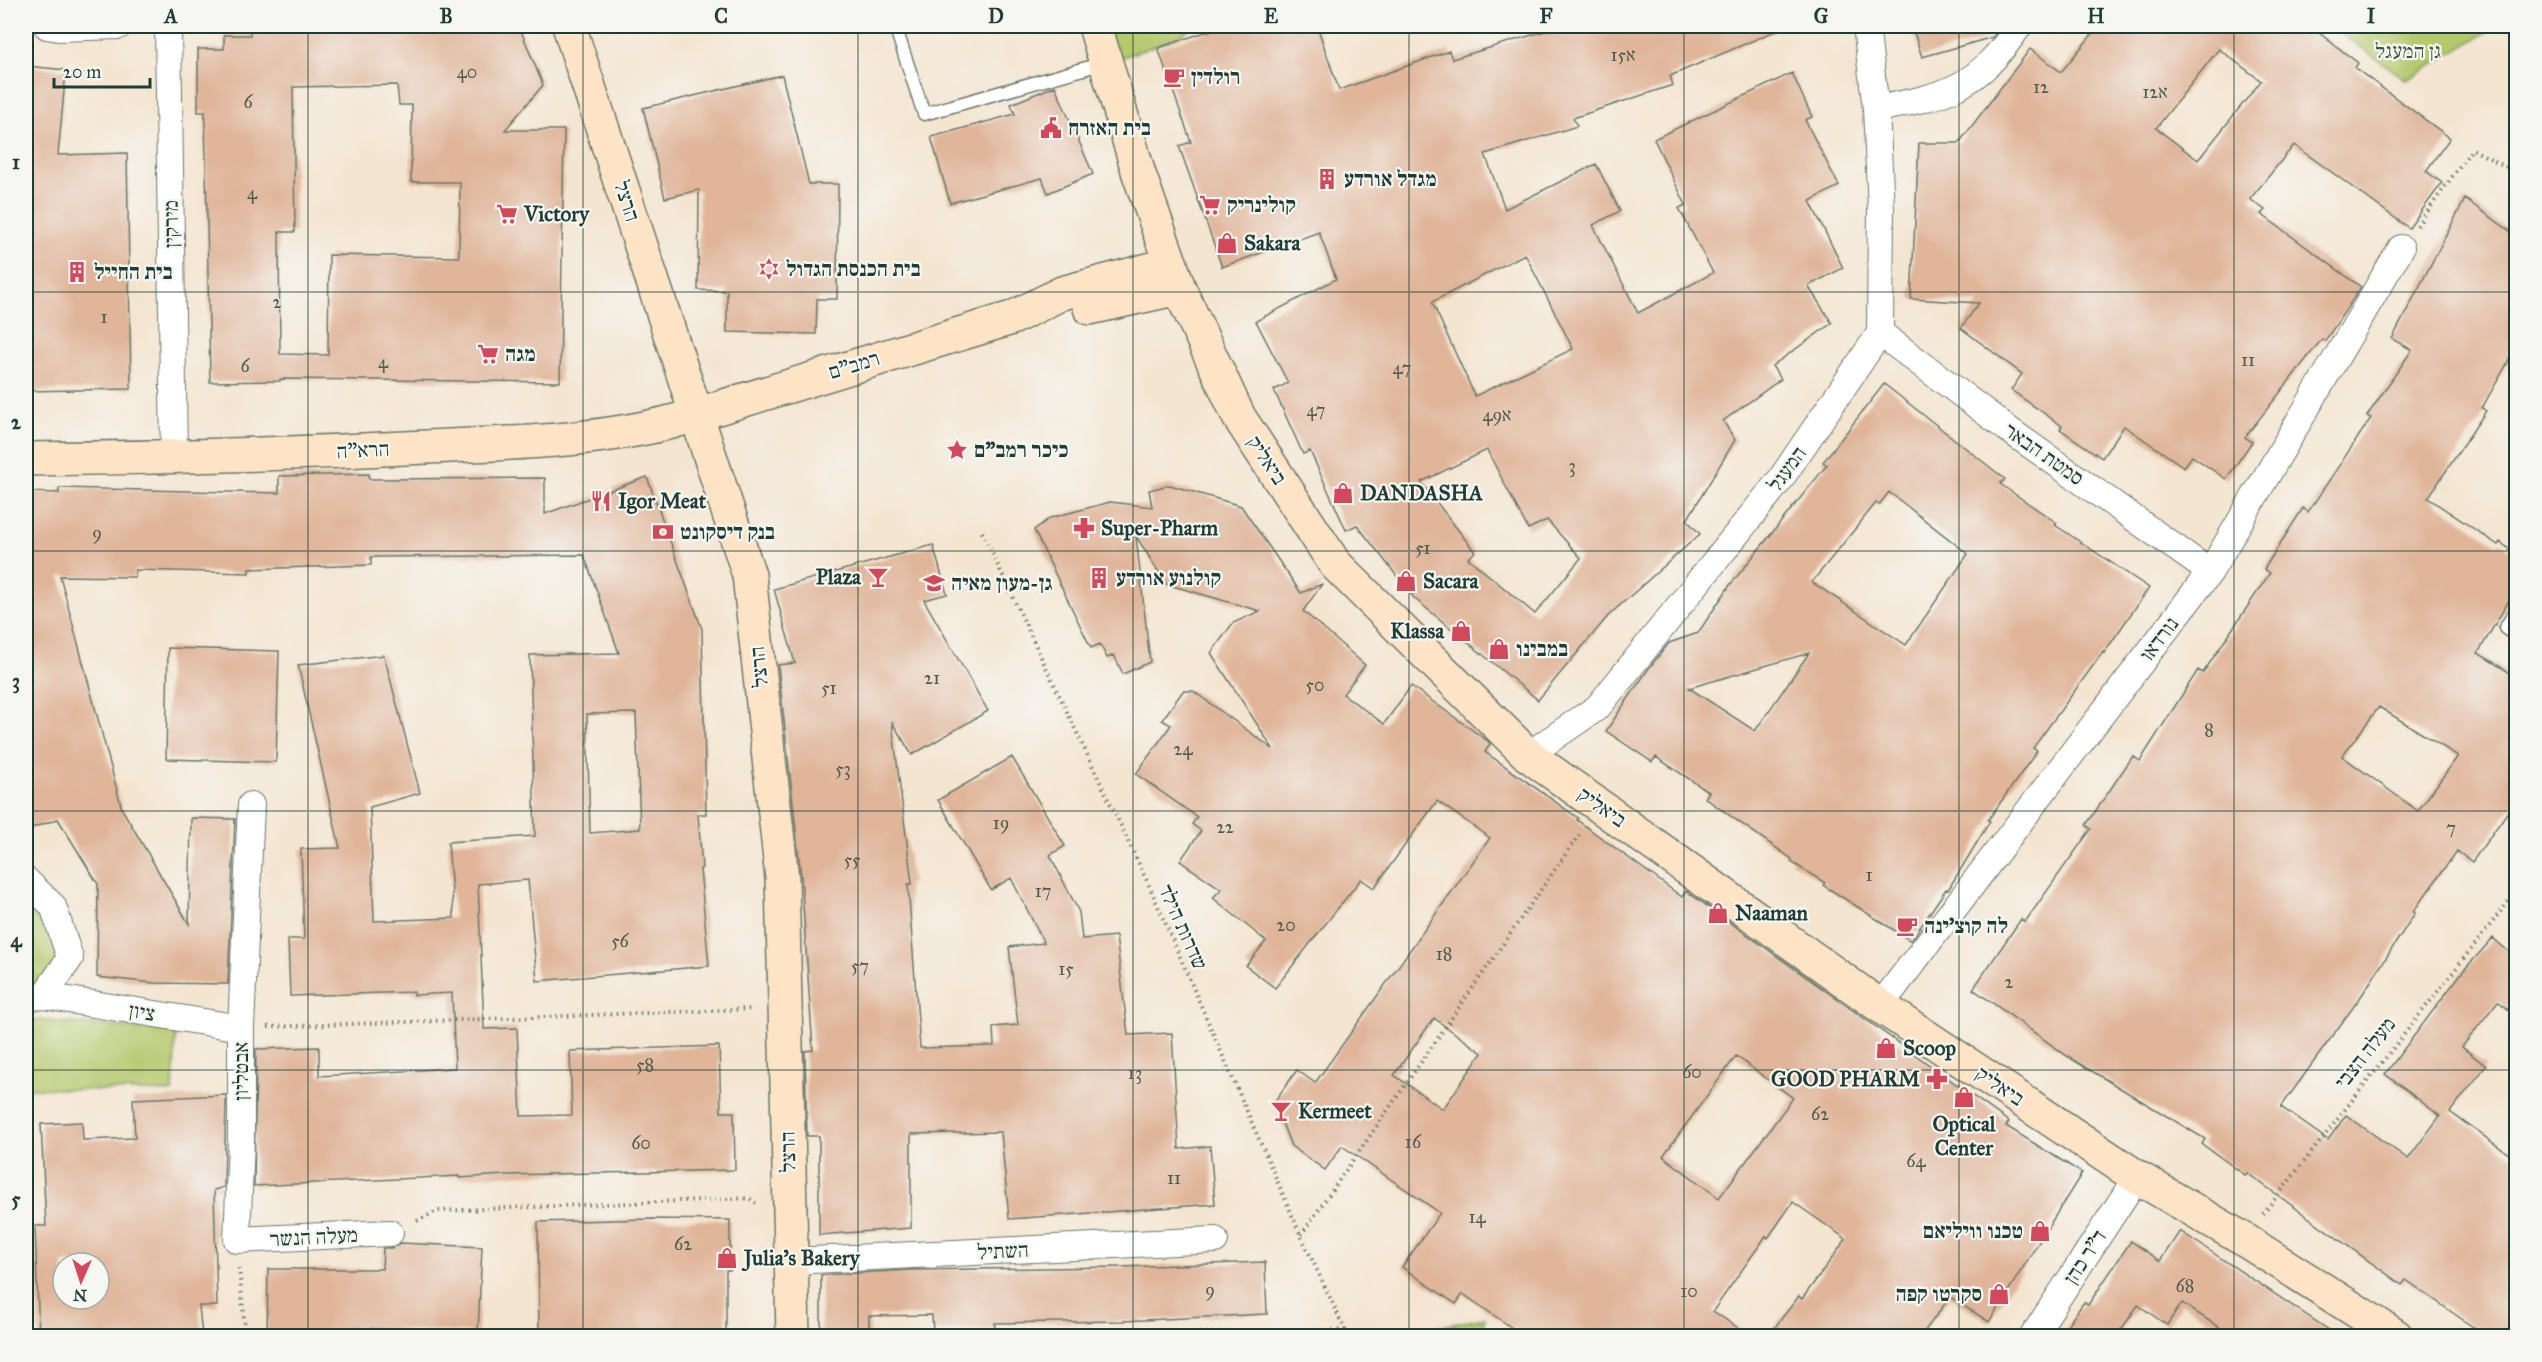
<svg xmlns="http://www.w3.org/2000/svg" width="2542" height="1362" viewBox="0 0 2542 1362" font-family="'IM FELL Great Primer','Frank Ruhl Libre',serif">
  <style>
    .green { fill: #b5c86c; stroke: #6a8250; stroke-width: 1.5 }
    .building { fill: #e0b59a; fill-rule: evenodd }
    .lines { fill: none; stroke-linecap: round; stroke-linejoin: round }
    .lane-casing { stroke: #6a786b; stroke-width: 15 }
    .street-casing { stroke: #6a786b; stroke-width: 28 }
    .secondary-casing { stroke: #6a786b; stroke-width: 36 }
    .path { stroke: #6a786b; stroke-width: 4; stroke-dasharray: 1.5 4.5; stroke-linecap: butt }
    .lane { stroke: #fff; stroke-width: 12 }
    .street { stroke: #fff; stroke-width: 26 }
    .secondary { stroke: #fee4c6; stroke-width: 33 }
    .grid { fill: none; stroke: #1f3d34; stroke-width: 1.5; stroke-opacity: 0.55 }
    .labels { text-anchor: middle; stroke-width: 4.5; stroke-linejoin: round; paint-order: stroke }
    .number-label { font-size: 18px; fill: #4f5b4e }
    .park-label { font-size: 21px; fill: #3d593f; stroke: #f6f6f2 }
    .poi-label { font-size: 21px; font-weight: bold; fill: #1f3d34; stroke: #f6f6f2; text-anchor: start }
    .street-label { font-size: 21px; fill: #1f3d34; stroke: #f6f6f2 }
    .neatline { fill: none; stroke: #1f3d34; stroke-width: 2 }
    .grid-label { font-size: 20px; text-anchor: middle; font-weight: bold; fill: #1f3d34 }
  </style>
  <rect width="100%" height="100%" fill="#f6f6f2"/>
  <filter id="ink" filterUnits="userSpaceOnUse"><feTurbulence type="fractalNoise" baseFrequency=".0167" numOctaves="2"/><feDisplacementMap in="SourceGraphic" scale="12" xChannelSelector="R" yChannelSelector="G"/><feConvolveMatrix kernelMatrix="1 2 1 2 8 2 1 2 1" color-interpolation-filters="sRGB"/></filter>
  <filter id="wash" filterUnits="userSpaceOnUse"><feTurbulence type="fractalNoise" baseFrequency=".008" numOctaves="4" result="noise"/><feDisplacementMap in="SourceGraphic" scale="24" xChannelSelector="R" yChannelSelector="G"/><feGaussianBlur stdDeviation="1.35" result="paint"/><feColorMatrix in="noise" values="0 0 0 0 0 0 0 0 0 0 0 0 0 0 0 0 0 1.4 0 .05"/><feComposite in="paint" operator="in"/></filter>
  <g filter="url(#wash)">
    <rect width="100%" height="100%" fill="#f4e5d1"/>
    <path class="green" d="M1099 26H1194L1176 38 1109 62Z
      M2331 26H2497L2407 80Z
      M26 895 50 925 58 958 36 989 26 990Z
      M26 1019 176 1032 173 1092 26 1088Z
      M1485 1318 1480 1336H1389Z"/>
    <g id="blocks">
      <path class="building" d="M250 26H519L543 85 505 130H564L560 382 280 379V381L210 382 205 112H198V49H224V35H250ZM397 85 399 105H412L411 182H460L459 257 329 255 328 355 280 354 279 232H295L293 87Z
        M1223 26H1317L1339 90 1449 51 1452 59 1562 26H1787L1670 76 1673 85 1573 118 1577 126 1485 154 1505 209 1596 164 1620 211 1593 225 1638 313 1713 273 1679 208 1686 205 1654 139 1792 73 1812 117 1805 120 1839 186 1810 201 1843 268 1808 286 1832 323 1772 366 1781 379 1723 421 1735 440 1687 520 1700 534 1609 615 1538 700 1414 598 1357 525 1346 530 1310 451 1303 454 1274 390 1288 383 1256 321 1336 279 1319 232 1222 267 1179 146 1191 142 1158 48ZM1525 254 1573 349 1475 396 1432 302ZM1487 450 1528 529 1547 520 1581 558 1535 614 1468 558 1475 552 1421 482Z
        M1912 26H2001L1993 37 1922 57Z
        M2099 26H2310L2358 63 2355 68 2450 138 2426 171 2442 183 2409 228 2294 145 2250 199 2265 210 2261 214 2361 287 2325 341 2322 339 2245 437 2252 442 2226 479 2192 456 2184 467 2124 426 2102 458 2060 429 2062 426 2011 390 2022 374 1961 328 1979 303 1911 299 1919 143H1959L2030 49 2061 72ZM2219 49 2261 81 2198 160 2156 128Z
        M26 66 66 70 58 155 127 153 131 389 26 391Z
        M782 75 809 184H838L837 299H817L816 334 727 332V291L698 290 699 190 665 198 643 108Z
        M1055 86 1093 174 1048 193 1042 178 950 203 931 137 1015 114 1011 104Z
        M2465 199 2517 236V346L2482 408 2486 411 2428 498 2498 545 2500 542 2517 555V587L2478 653 2517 677V799L2472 862 2457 851 2413 912 2415 913 2362 995 2281 1107 2328 1140 2346 1115 2408 1159 2440 1116 2385 1074 2463 971 2493 938 2517 959V1017L2498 1001 2462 1047 2486 1066 2450 1112 2517 1160V1336H2486L2406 1280 2402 1285 2247 1173 2245 1175 2202 1144 2205 1139 2070 1058 1973 989 2021 919 2025 922 2091 829 2086 825 2133 756 2140 761 2198 670 2203 673 2270 573 2264 569 2303 508 2308 512 2371 418 2367 416 2412 350 2392 339ZM2379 707 2458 756 2418 811 2342 756Z
        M1884 384 2005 479 2000 484 2057 523 2055 525 2149 588 2104 653 2103 652 2033 748 2037 751 1988 820 1990 821 1948 890 1946 889 1911 941 1823 885 1825 883 1791 862 1792 859 1705 798 1709 792 1656 757 1652 762 1606 731 1649 668 1669 643 1698 633 1730 585 1827 465 1823 462ZM1889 492 1968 554 1906 645 1812 582 1876 503 1879 505ZM1809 653 1755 731 1689 688Z
        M369 474V479L545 478V514L647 477 702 629 706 814H698L702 868 700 869 709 966 537 981 528 880 478 884 484 1029 517 1028 521 1116 572 1115 570 1051 719 1046 721 1112H734L735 1170 505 1175 459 1178V1176L254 1186 256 1049 319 1047V1076L455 1068 452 993 414 995V992L290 996 288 939H304L301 849 340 848 298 665 384 655 420 793 370 807 374 921 454 918 448 842 535 836 530 655 619 653 584 555 371 557V565L249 569V573L135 570V577L60 576 122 809 189 924 191 818 235 819 228 984 154 983 97 977 98 884 58 819 26 830V492L59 493V488L279 493V476ZM636 713 640 829 590 833 587 714Z
        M1170 485 1241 506 1301 593 1322 584 1303 611 1365 665 1343 694 1384 724 1411 686 1489 742 1490 744 1485 752 1578 818 1577 820 1682 897 1686 891 2009 1122 2006 1126 2082 1173 1989 1322 1950 1297 1921 1336H1768L1799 1296 1802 1299 1846 1239 1793 1202 1768 1238 1766 1236 1713 1311 1750 1336H1524L1463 1294 1456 1304 1402 1267 1440 1213 1342 1146 1325 1170 1291 1146 1274 1102 1297 1070 1315 1083 1490 838 1437 801 1374 888 1361 879 1275 988 1246 966 1266 941 1213 898 1221 889 1180 861 1201 831 1192 824 1197 817 1136 774 1171 725 1162 720 1183 691H1193L1273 749 1211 653 1233 623 1260 611 1166 584 1136 536 1150 662 1123 674 1114 655 1107 658 1100 644 1091 648 1034 530 1050 518 1110 502 1152 507 1149 490ZM1434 1018 1482 1053 1443 1109 1394 1075ZM1736 1056 1793 1098 1719 1198 1663 1156Z
        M933 545 947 594 924 600 988 711 912 755 892 722 912 884H908L920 1048 994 1046 993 1027 1018 1025 1009 947 1044 943 1011 878 991 890 938 800 1012 757 1065 846 1050 855 1079 912 1082 939 1116 936 1128 1035 1172 1033 1179 1149 1210 1146 1215 1204 1009 1219 1001 1132 911 1134V1228L819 1235V1136H807L805 1051 813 1050 801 876 778 665 795 663 774 589Z
        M168 648 279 651 276 762 166 759Z
        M226 1095 224 1187 214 1190 217 1306H199L202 1336H39L35 1226H46L41 1124 82 1122 83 1140 135 1138 133 1099ZM63 1263H99V1299H63Z
        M651 1219 730 1220V1270H726V1336H539L538 1222Z
        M2180 1231 2338 1336H2232L2182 1303 2167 1325 2138 1305 2117 1336H2060L2084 1302 2088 1305 2131 1241 2160 1261Z
        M401 1243 482 1247 478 1333 353 1328V1336H267L268 1269H382L383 1248H391Z
        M1265 1262 1267 1314 1123 1321 995 1323V1329L933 1331 932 1315 869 1316V1336H821V1275L911 1270 1121 1267Z"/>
    </g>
  </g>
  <g filter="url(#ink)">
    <use href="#blocks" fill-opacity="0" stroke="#6a786b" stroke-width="1.5"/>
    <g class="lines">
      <defs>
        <path id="lane" d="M895 26 924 114 1104 63
          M2516 611 2505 628 2516 636"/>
        <path id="street" d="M47 26 59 28 119 26
          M168 26 174 458
          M1876 109C1949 95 1976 89 2019 26
          M1880 333 2009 430 2210 572
          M1528 755 1598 707 1780 480 1880 333 1881 209 1876 109 1866 26
          M251 805 241 1028V1141L237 1240 390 1233
          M26 880 53 906 70 958 44 996 26 997
          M44 996 241 1028
          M1880 1006 2210 572 2401 248
          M792 1261 1215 1240
          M2033 1336 2137 1177"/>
        <path id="secondary" d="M569 26 749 575 782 878 793 1336
          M1095 26 1139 174 1179 288 1239 417 1335 564 1528 755 1880 1006 2137 1177 2243 1239 2396 1336
          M1090 308 1179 288
          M26 459C159 458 293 454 426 447 508 443 597 442 675 421L1012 318 1062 293 1171 264"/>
      </defs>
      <use href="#lane" class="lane-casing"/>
      <use href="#street" class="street-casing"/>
      <use href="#secondary" class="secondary-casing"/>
      <path class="path" d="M2417 226 2472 149 2516 172
        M982 532 1147 881 1301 1236 1348 1336
        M268 1027 753 1009
        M2263 1214 2516 892
        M417 1221 437 1211 749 1198 756 1203
        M1301 1235 1581 832
        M239 1268 246 1336
        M1086 1336 1345 1330"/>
      <use href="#lane" class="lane"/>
      <use href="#street" class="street"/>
      <use href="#secondary" class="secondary"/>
    </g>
  </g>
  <path class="grid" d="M308 26V1336M583 26V1336M858 26V1336M1133 26V1336M1409 26V1336M1684 26V1336M1959 26V1336M2234 26V1336M26 292H2516M26 551H2516M26 811H2516M26 1070H2516"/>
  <defs>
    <symbol id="cafe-bare" viewBox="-9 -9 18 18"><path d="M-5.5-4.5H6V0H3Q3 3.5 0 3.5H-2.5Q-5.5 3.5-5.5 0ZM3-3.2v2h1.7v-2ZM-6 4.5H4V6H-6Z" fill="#d1495b" stroke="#f6f6f2" stroke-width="2.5" paint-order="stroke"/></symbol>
    <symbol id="civic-bare" viewBox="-9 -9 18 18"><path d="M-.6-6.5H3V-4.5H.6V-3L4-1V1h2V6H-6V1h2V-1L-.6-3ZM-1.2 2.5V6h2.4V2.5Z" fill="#d1495b" stroke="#f6f6f2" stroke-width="2.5" paint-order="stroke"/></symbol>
    <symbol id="building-bare" viewBox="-9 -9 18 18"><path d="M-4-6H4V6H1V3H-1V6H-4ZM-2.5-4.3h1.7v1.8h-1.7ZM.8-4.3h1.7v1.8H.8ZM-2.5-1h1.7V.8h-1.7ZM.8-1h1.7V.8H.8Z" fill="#d1495b" stroke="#f6f6f2" stroke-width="2.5" paint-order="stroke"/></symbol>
    <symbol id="supermarket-bare" viewBox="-9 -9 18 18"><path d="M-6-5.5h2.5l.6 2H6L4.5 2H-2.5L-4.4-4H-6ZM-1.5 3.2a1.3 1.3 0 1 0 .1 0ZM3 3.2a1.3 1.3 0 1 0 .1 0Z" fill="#d1495b" stroke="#f6f6f2" stroke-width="2.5" paint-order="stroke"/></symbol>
    <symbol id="shop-bare" viewBox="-9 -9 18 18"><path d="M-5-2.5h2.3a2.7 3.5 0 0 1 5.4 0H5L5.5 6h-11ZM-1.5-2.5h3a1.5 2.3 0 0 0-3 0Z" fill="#d1495b" stroke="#f6f6f2" stroke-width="2.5" paint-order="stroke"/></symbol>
    <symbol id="synagogue-bare" viewBox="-9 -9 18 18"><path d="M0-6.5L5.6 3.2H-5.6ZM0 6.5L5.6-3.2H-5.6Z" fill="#d1495b" stroke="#f6f6f2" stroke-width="2.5" paint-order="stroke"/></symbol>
    <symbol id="sight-bare" viewBox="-9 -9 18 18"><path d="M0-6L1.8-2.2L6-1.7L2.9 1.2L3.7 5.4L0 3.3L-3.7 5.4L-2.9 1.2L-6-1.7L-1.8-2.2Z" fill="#d1495b" stroke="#f6f6f2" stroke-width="2.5" paint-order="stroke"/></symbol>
    <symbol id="restaurant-bare" viewBox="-9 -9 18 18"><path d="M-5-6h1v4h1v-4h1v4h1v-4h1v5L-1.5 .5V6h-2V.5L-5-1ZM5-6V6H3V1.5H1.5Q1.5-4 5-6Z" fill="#d1495b" stroke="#f6f6f2" stroke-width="2.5" paint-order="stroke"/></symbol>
    <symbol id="pharmacy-bare" viewBox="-9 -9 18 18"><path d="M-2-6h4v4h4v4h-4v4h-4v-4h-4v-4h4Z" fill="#d1495b" stroke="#f6f6f2" stroke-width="2.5" paint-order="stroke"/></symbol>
    <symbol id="bank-bare" viewBox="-9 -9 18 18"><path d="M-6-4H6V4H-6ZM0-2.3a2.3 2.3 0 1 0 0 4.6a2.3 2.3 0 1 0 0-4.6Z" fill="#d1495b" stroke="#f6f6f2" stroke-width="2.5" paint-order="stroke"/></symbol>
    <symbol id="bar-bare" viewBox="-9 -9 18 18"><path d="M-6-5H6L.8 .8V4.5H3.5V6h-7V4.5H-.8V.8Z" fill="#d1495b" stroke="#f6f6f2" stroke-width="2.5" paint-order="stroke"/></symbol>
    <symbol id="school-bare" viewBox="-9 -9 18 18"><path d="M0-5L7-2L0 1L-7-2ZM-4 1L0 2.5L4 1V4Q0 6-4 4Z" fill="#d1495b" stroke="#f6f6f2" stroke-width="2.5" paint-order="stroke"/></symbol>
  </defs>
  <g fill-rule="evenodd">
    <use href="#cafe-bare" x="1159" y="62" width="30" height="30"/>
    <use href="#civic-bare" x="1036" y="113" width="30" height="30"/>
    <use href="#building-bare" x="1312" y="164" width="30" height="30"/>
    <use href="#supermarket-bare" x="1195" y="190" width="30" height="30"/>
    <use href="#supermarket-bare" x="492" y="199" width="30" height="30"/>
    <use href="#shop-bare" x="1212" y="228" width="30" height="30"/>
    <use href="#synagogue-bare" x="754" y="254" width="30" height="30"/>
    <use href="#building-bare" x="62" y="257" width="30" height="30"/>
    <use href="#supermarket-bare" x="473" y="339" width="30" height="30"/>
    <use href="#sight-bare" x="942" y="435" width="30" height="30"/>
    <use href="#shop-bare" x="1328" y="478" width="30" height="30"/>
    <use href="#restaurant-bare" x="586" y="486" width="30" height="30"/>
    <use href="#pharmacy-bare" x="1069" y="513" width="30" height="30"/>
    <use href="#bank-bare" x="648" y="517" width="30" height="30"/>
    <use href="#bar-bare" x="863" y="562" width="30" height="30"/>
    <use href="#building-bare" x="1084" y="563" width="30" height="30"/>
    <use href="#shop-bare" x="1391" y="566" width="30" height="30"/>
    <use href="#school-bare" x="919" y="568" width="30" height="30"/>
    <use href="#shop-bare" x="1446" y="616" width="30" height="30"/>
    <use href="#shop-bare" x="1484" y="634" width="30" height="30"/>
    <use href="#shop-bare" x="1703" y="898" width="30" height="30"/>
    <use href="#cafe-bare" x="1892" y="911" width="30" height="30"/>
    <use href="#shop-bare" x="1871" y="1033" width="30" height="30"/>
    <use href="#pharmacy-bare" x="1922" y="1064" width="30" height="30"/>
    <use href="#shop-bare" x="1949" y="1082" width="30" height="30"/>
    <use href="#bar-bare" x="1266" y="1096" width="30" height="30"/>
    <use href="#shop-bare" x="2025" y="1216" width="30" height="30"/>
    <use href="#shop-bare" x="712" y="1243" width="30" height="30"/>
    <use href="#shop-bare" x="1984" y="1279" width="30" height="30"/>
  </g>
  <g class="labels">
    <g class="number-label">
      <text x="1623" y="61">15א</text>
      <text x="467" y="78">40</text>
      <text x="2041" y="93">12</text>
      <text x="2155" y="98">12א</text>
      <text x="248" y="108">6</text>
      <text x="252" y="199">4</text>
      <text x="277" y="308">2</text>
      <text x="104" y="323">1</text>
      <text x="2248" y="366">11</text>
      <text x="383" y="368">4</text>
      <text x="245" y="372">6</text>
      <text x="1402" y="374">47</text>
      <text x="1316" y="416">47</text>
      <text x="1497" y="421">49א</text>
      <text x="1572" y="472">3</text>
      <text x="97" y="539">9</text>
      <text x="1423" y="554">51</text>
      <text x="932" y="684">21</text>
      <text x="1315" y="691">50</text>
      <text x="829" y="694">51</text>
      <text x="2209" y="736">8</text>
      <text x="1183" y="755">24</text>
      <text x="843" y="775">53</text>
      <text x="1001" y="829">19</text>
      <text x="1225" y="833">22</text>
      <text x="2451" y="834">7</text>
      <text x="852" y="866">55</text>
      <text x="1869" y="881">1</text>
      <text x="1043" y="897">17</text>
      <text x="1286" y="931">20</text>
      <text x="620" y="947">56</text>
      <text x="1444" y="960">18</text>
      <text x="860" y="972">57</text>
      <text x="1066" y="975">15</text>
      <text x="2009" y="988">2</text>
      <text x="645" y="1071">58</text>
      <text x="1692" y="1078">60</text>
      <text x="1135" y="1079">13</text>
      <text x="1820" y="1120">62</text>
      <text x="1413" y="1148">16</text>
      <text x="641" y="1149">60</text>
      <text x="1916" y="1167">64</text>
      <text x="1174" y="1184">11</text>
      <text x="1477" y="1223">14</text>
      <text x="683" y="1250">62</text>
      <text x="2185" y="1292">68</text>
      <text x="1210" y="1296">9</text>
      <text x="1689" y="1297">10</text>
    </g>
    <g class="park-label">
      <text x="2408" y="58">גן המעגל</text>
    </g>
    <g class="poi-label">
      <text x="1191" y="84">רולדין</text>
      <text x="1068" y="135">בית האזרח</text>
      <text x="1344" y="186">מגדל אורדע</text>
      <text x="1227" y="212">קולינריק</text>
      <text x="524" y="221">Victory</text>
      <text x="1244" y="250">Sakara</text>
      <text x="786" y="276">בית הכנסת הגדול</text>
      <text x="94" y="279">בית החייל</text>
      <text x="505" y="361">מגה</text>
      <text x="974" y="457">כיכר רמב"ם</text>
      <text x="1360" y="500">DANDASHA</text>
      <text x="618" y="508">Igor Meat</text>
      <text x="1101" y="535">Super-Pharm</text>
      <text x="680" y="539">בנק דיסקונט</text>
      <text x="861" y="584" text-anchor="end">Plaza</text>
      <text x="1116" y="585">קולנוע אורדע</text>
      <text x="1423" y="588">Sacara</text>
      <text x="951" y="590">גן-מעון מאיה</text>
      <text x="1444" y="638" text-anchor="end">Klassa</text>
      <text x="1516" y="656">במבינו</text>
      <text x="1735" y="920">Naaman</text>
      <text x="1924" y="933">לה קוצ'ינה</text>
      <text x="1903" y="1055">Scoop</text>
      <text x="1920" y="1086" text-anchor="end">GOOD PHARM</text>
      <text x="1298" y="1118">Kermeet</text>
      <text x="1964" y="1131" text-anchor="middle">Optical<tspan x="1964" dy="24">Center</tspan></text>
      <text x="2023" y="1238" text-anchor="end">טכנו וויליאם</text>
      <text x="744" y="1265">Julia's Bakery</text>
      <text x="1982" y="1301" text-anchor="end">סקרטו קפה</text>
    </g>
    <g class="street-label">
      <text transform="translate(627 201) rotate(72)" y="7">הרצל</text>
      <text transform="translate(171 224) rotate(-91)" y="7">מירקין</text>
      <text transform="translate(854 365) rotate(-17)" y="7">רמב"ם</text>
      <text transform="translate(363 450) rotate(-3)" y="7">הרא"ה</text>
      <text transform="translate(2044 454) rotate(35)" y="7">סמטת הבאר</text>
      <text transform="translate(1267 460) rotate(57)" y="7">ביאליק</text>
      <text transform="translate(1787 469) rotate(-54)" y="7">המעגל</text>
      <text transform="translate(2159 639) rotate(-53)" y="7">נורדאו</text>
      <text transform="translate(759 667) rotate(-96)" y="7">הרצל</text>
      <text transform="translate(1602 807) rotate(35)" y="7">ביאליק</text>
      <text transform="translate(1183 927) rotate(66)" y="7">שדרות הילד</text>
      <text transform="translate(142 1012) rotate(9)" y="7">ציון</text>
      <text transform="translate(2365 1053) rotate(-52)" y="7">מעלה הצבי</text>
      <text transform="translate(241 1071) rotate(-90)" y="7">אבטליון</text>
      <text transform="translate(2000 1086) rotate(34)" y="7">ביאליק</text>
      <text transform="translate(788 1152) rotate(-91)" y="7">הרצל</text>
      <text transform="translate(314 1237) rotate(-3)" y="7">מעלה הנשר</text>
      <text transform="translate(1003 1251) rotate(-3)" y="7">השתיל</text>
      <text transform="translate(2085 1257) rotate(-57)" y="7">ד"ר כהן</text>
    </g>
  </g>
  <rect width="2542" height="1362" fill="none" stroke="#f6f6f2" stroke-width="66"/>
  <g transform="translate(81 1281) rotate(183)"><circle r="28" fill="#f6f6f2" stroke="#a0aca6" stroke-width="1.5"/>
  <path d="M0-4.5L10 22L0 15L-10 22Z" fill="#d1495b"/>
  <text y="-9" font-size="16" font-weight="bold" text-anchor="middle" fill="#1f3d34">N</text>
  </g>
  <path d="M54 78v9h96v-9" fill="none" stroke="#1f3d34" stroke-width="3"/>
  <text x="63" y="78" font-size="18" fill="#1f3d34" stroke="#f6f6f2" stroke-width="4.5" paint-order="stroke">20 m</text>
  <rect x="33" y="33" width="2476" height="1296" class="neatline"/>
  <g class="grid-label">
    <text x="171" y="23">A</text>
    <text x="446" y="23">B</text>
    <text x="721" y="23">C</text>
    <text x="996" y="23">D</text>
    <text x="1271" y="23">E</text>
    <text x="1546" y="23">F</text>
    <text x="1821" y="23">G</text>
    <text x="2096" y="23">H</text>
    <text x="2371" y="23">I</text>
    <text x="16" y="169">1</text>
    <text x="16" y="429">2</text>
    <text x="16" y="688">3</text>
    <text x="16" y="947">4</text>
    <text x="16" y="1206">5</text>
  </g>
</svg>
